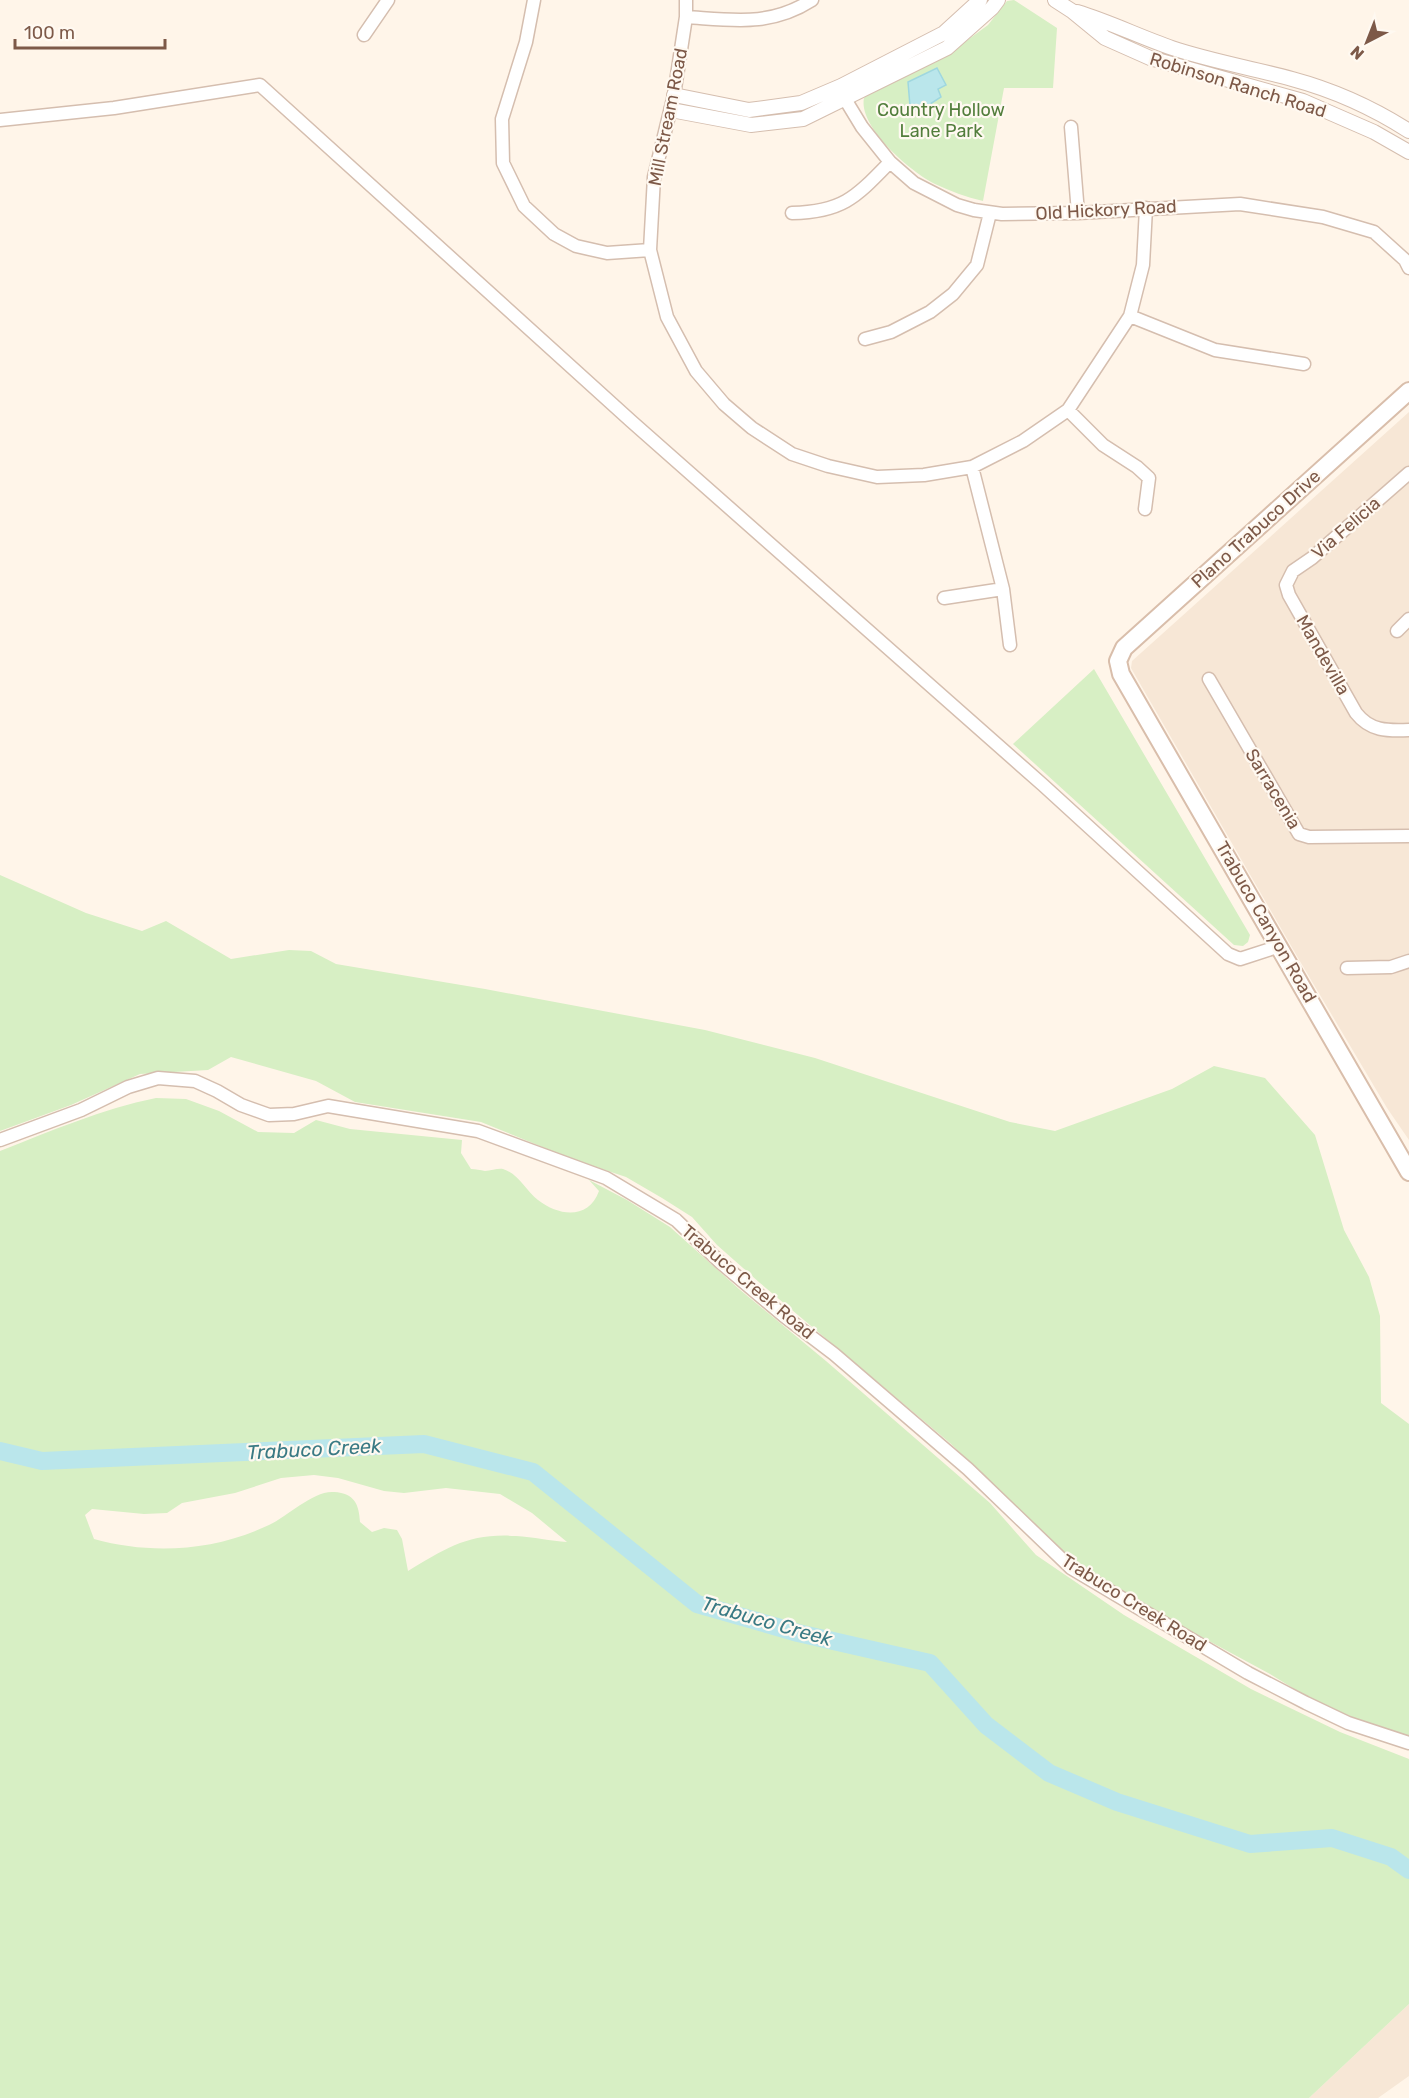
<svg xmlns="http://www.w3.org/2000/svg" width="1409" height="2098" viewBox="0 0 1409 2098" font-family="Rubik,sans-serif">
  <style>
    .residential { fill: #f7e7d6 }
    .green { fill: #d7efc4; fill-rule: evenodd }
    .water { fill: #bae6eb; stroke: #9fd7df; stroke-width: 1.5 }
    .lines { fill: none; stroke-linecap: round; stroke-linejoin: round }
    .river { stroke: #bae6eb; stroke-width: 18 }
    .minor-casing { stroke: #d5beaf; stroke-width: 15 }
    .tertiary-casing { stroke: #d5beaf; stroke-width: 16 }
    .secondary-casing { stroke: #d9beab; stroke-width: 20 }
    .minor { stroke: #fff; stroke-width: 12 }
    .tertiary { stroke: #fff; stroke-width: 14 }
    .secondary { stroke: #fff; stroke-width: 16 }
    .labels { text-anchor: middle; stroke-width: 4.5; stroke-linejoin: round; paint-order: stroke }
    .street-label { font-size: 18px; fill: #7d5948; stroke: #fff9f1 }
    .park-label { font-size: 18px; fill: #527e3c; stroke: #fff9f1 }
    .water-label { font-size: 20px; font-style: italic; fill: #3a7a84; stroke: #fff9f1 }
  </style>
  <rect width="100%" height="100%" fill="#fff5e9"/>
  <path class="residential" d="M1409 412V1140L1387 1108 1301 963 1131 668 1132 661Z
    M1409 2004V2076L1378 2098H1309Z"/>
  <path class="green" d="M1014 0 1057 28 1053 88H1004L983 201C966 197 950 191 935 184 911 172 858 127 864 98L870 92 898 80 954 50 988 25 1007 1Z
    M1094 669 1250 935 1248 942 1243 946 1234 945 1013 744Z
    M0 875 86 913 142 931 166 921 231 959 289 950 311 951 336 964 485 989 705 1030 815 1058 1010 1122 1055 1131 1172 1089 1214 1066 1265 1078 1315 1135 1344 1230 1369 1277 1380 1316 1381 1403 1409 1424V1739L1322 1706 1270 1674 1144 1606 1068 1560 1002 1493 950 1443 760 1283 717 1245 692 1217 662 1198 626 1177 572 1159 481 1122 355 1102 316 1081 231 1057 208 1070 140 1074 71 1105 0 1131Z
    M156 1098 186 1099 219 1111 258 1132 294 1133 316 1120 350 1129 462 1140 461 1153 471 1169C476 1169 480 1170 485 1171 491 1171 498 1168 503 1169 519 1174 526 1191 538 1200 560 1217 589 1219 599 1191L589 1180 627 1200 670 1227 739 1289 826 1361 990 1503 1036 1555 1124 1615 1251 1689 1340 1732 1409 1759V2004L1309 2098H0V1151C51 1131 102 1109 156 1098ZM314 1475 338 1478 384 1491 404 1493 446 1488 500 1494 532 1513 567 1542C551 1541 533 1537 516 1536 468 1533 447 1548 408 1571L402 1539 397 1530 384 1528 372 1532 360 1522C359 1505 355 1493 334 1492 314 1490 288 1516 269 1525 214 1551 152 1555 94 1539L85 1515 92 1509 144 1514 167 1513 182 1503 235 1493 281 1478Z"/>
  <path class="water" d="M937 68 946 85 938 89 941 97 921 110H913L910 106 908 82Z"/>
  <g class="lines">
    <path class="river" d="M0 1451 42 1461 424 1444 533 1472 697 1604 798 1633 930 1663 986 1725 1049 1773 1117 1802 1250 1844 1332 1838 1391 1857 1409 1870"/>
    <defs>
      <path id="minor" d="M534 0 526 42 502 119 503 163 524 206 554 234 576 246 607 253 650 250
        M686 0V17L674 95 654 177 650 250 667 317 696 371 724 404 752 428 792 454 828 466 877 477 924 475 972 467 1023 441 1068 410 1130 316 1143 265 1146 208
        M686 17C733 20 770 27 812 0
        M364 35 388 0
        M843 90 845 99 862 127 890 162 914 183 957 205 974 210 1002 214 1078 213 1240 204 1323 217 1374 232 1405 260 1409 268
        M0 120 114 108 260 85 631 421 1043 785 1228 954 1240 959 1280 946
        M1071 127 1078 213
        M792 213C843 212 856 197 890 162
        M1130 316 1215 350 1304 364
        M865 339 891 332 930 312 953 294 977 265 990 213
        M1068 410 1103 445 1137 467 1149 478 1145 509
        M972 467 1003 589 1010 645
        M1409 473 1312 558 1293 571 1286 585 1289 595 1356 713C1370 731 1387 731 1409 730
        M944 598 1003 589
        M1397 631 1409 619
        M1209 679 1299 834 1309 837 1409 836
        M1347 968 1391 967 1409 961
        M0 1140 81 1110 128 1087 158 1078 195 1081 217 1091 241 1105 269 1115 294 1114 328 1106 478 1131 606 1178 676 1220 720 1262 784 1316 834 1354 968 1469 1071 1568 1248 1673 1306 1703 1348 1723 1409 1743"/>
      <path id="tertiary" d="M1055 0 1072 11 1105 38 1150 58 1303 101 1374 132 1409 152
        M1077 12C1110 22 1140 37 1172 48 1211 61 1252 68 1292 79 1333 90 1373 108 1409 131
        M674 95 749 110 801 103 841 86 944 33 980 0
        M671 110 751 125 803 119 947 48 992 8 998 0"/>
      <path id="secondary" d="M1409 391 1124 648 1118 661 1121 674 1409 1172"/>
    </defs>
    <use href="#minor" class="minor-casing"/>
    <use href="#tertiary" class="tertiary-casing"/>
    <use href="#secondary" class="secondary-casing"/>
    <use href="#minor" class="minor"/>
    <use href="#tertiary" class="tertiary"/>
    <use href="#secondary" class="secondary"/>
  </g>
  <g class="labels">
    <g class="street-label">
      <text transform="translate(1238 85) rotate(17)" y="6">Robinson Ranch Road</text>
      <text transform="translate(668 117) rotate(-79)" y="6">Mill Stream Road</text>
      <text transform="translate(1106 210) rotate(-3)" y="6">Old Hickory Road</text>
      <text transform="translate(1346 528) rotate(-41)" y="6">Via Felicia</text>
      <text transform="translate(1256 529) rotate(-42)" y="6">Plano Trabuco Drive</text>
      <text transform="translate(1323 655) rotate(60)" y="6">Mandevilla</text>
      <text transform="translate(1273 789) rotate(59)" y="6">Sarracenia</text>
      <text transform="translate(1266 922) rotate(60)" y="6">Trabuco Canyon Road</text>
      <text transform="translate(748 1282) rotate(40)" y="6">Trabuco Creek Road</text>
      <text transform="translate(1134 1603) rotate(32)" y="6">Trabuco Creek Road</text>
    </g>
    <g class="park-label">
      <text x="941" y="116">Country Hollow<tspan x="941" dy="21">Lane Park</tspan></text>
    </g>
    <g class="water-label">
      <text transform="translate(314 1449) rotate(-3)" y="7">Trabuco Creek</text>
      <text transform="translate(767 1621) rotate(16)" y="7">Trabuco Creek</text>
    </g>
  </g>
  <g transform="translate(1367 42) rotate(222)" stroke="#fff9f1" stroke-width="4.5" paint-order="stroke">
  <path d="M0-4.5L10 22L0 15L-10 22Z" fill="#7d5948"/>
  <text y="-9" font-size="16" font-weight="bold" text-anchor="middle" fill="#7d5948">N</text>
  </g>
  <path d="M15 39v9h150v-9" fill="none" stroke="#7d5948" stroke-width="3"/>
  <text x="24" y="39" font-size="18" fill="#7d5948" stroke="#fff9f1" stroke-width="4.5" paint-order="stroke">100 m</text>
</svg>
